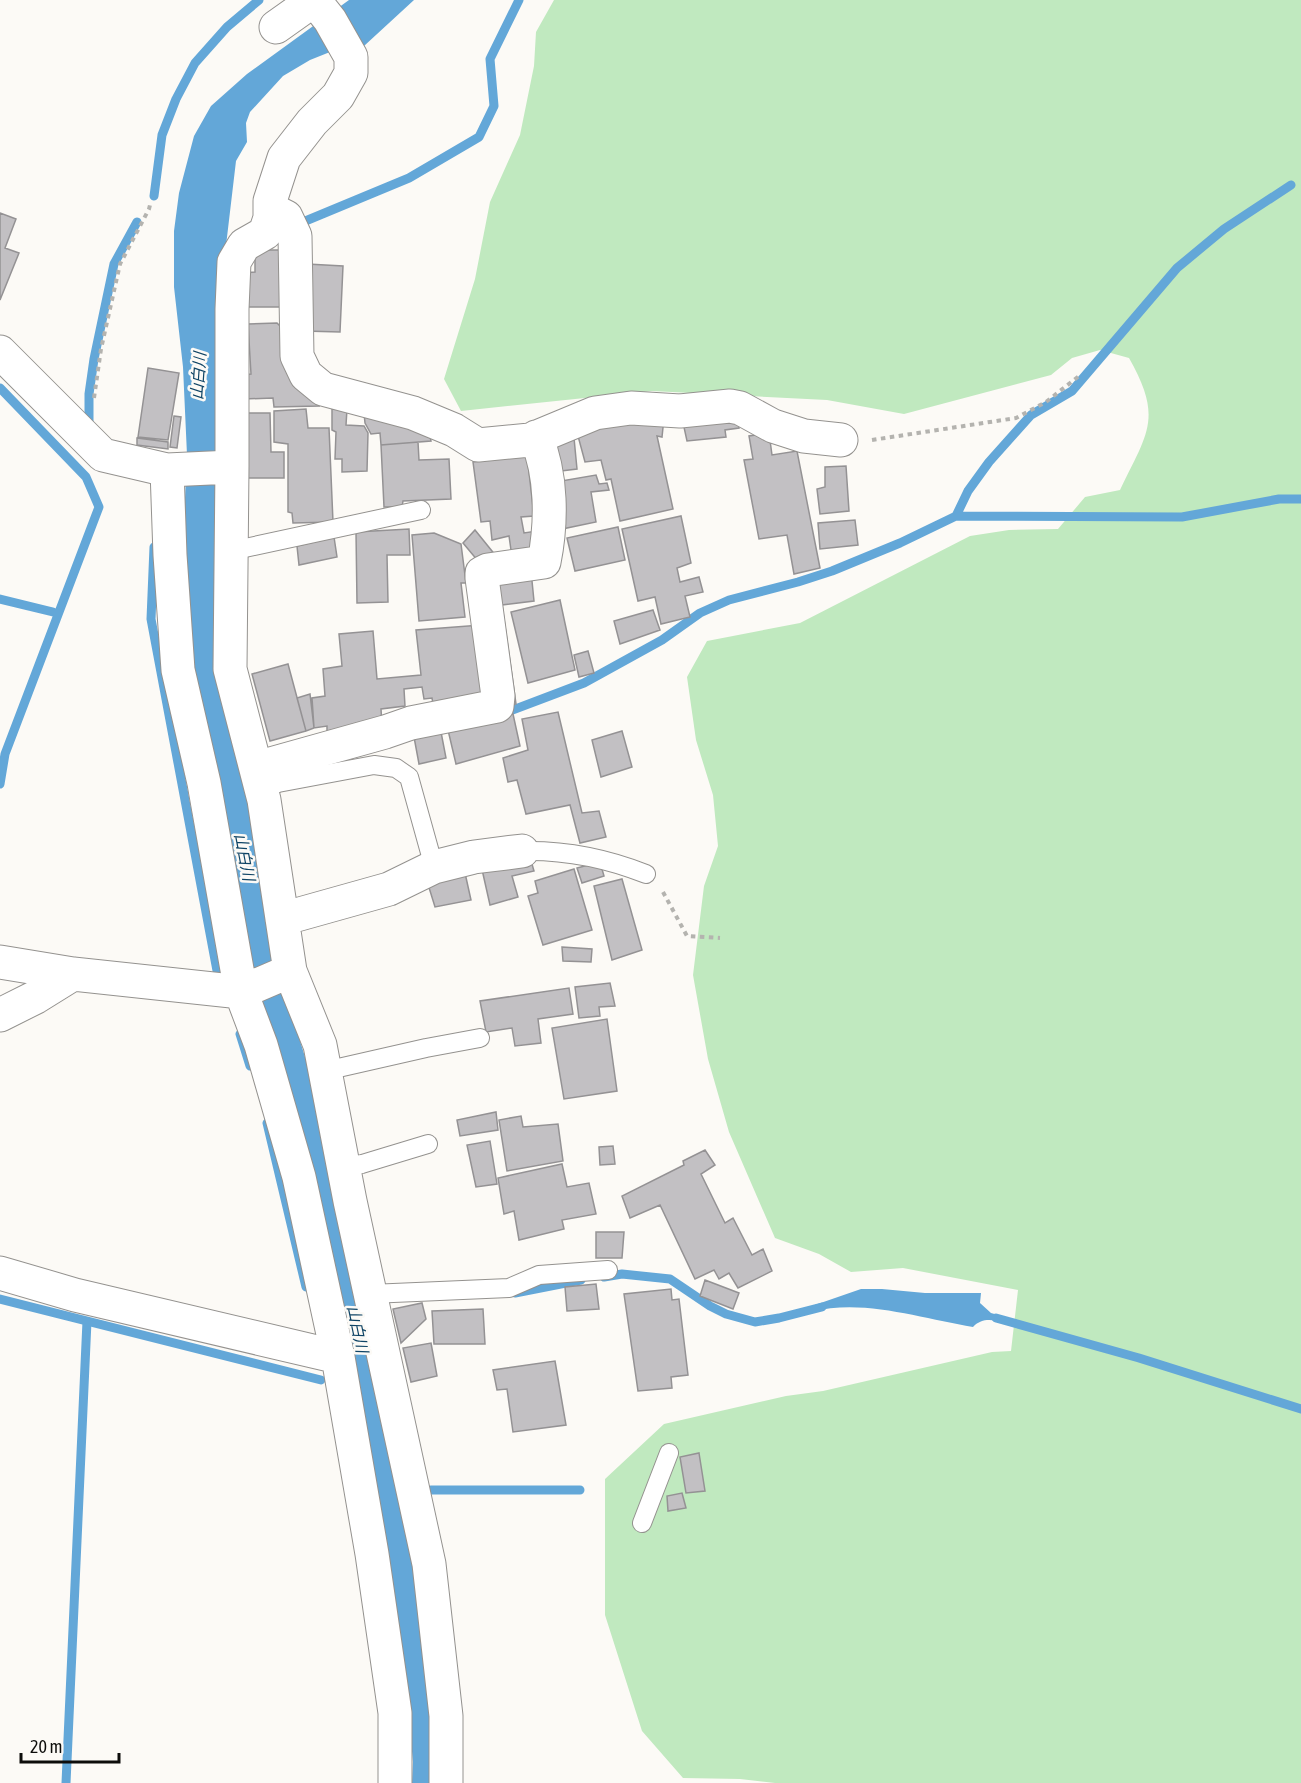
<svg xmlns="http://www.w3.org/2000/svg" width="1301" height="1783" viewBox="0 0 1301 1783" font-family="'Asap Condensed','Noto Sans JP',sans-serif">
  <style>
    .green { fill: #c0e9bf }
    .water { fill: #63a7d8 }
    .lines { fill: none; stroke-linecap: round; stroke-linejoin: round }
    .stream { stroke: #63a7d8; stroke-width: 9 }
    .building { fill: #c2c0c3; stroke: #949294; stroke-width: 1.5 }
    .service-casing { stroke: #94928f; stroke-width: 20 }
    .minor-casing { stroke: #94928f; stroke-width: 35 }
    .path { stroke: #b4b3af; stroke-width: 4; stroke-dasharray: 4.5 4.5; stroke-linecap: butt }
    .service { stroke: #fff; stroke-width: 18 }
    .minor { stroke: #fff; stroke-width: 33 }
    .labels { text-anchor: middle; stroke-width: 5; stroke-linejoin: round; paint-order: stroke }
    .water-label { font-size: 16px; font-style: italic; fill: #0f4465; stroke: #fcfaf6 }
  </style>
  <rect width="100%" height="100%" fill="#fcfaf6"/>
  <path class="green" d="M554 0H1301V1783H775L740 1779 683 1778 642 1731 605 1615V1479L664 1424 786 1396 823 1391 992 1352 1011 1351 1018 1290 903 1268 851 1272 819 1254 775 1238 729 1132 708 1059 693 975 704 886 718 846 713 795 696 740 687 677 707 641 800 623 970 536 1009 530 1058 529 1085 497 1120 490C1148 432 1163 418 1129 358L1100 350 1072 358 1051 375 904 414 827 400 652 391 461 411 444 379 475 279 490 202 520 135 534 66 536 32Z"/>
  <path class="water" d="M349 0H414L364 46 335 50 310 60 283 76 250 112 246 123 247 142 236 161 223 271 234 735 287 999 310 1073 416 1577 431 1699 435 1783H412L413 1762 402 1646 249 974 193 672 183 541 187 455 183 367 174 287V231L179 193 194 136 211 106 247 74Z
    M861 1289H882L925 1293H981L980 1303 991 1313 1005 1317 1006 1323C993 1320 983 1317 973 1327 923 1319 862 1298 812 1312L809 1307Z"/>
  <g class="lines">
    <path class="stream" d="M154 196 162 135 176 99 195 63 227 27 259 0
      M303 222 409 178 479 137 494 106 490 59 519 0
      M0 388 86 477 99 507 5 754 0 784
      M89 421V394L94 359 114 264 137 222
      M956 516 968 491 989 462 1031 415 1072 391 1177 268 1224 229 1291 185
      M154 547 151 619 218 976
      M0 599 53 612
      M502 714 584 683 662 640 700 613 729 600 798 582 832 571 900 543 956 516 1182 517 1279 499H1301
      M240 1034 250 1066
      M267 1123 306 1287
      M604 1277 622 1274 670 1279 710 1306 726 1314 755 1322 779 1318 822 1307
      M515 1293 581 1280
      M0 1299 321 1380
      M996 1318 1139 1358 1301 1409
      M431 1490H580
      M66 1783 87 1321"/>
  </g>
  <path class="building" d="M0 213 16 219 5 248 19 253 0 300Z
    M255 250H285L284 307H244L243 273 255 272Z
    M307 264 343 266 340 332 304 331Z
    M277 323 287 333 319 406 274 407 273 398 243 399 241 375 251 374 248 324Z
    M148 368 179 373 168 440 138 437Z
    M306 409 308 428H329L333 522 293 523 292 513 288 512V444L274 442V411Z
    M332 409H347L346 425 364 426 368 433 367 471 342 472V459H335L336 432 332 430Z
    M243 413H270L271 452H284V478H248Z
    M364 413 429 432 431 441 381 445 380 433 371 434 365 423Z
    M737 413 739 428 725 430 726 437 687 441 682 418Z
    M637 415 664 418 662 437 657 436 673 509 620 521 611 479 606 480 601 460 585 462 578 436Z
    M174 416 181 417 177 448 170 447Z
    M769 433 772 455 797 451 820 568 794 574 787 535 759 539 744 460 753 459 749 436Z
    M137 438 168 442V449L137 445Z
    M574 438 577 469 553 472 549 441Z
    M418 442 419 460 449 459 451 499 403 501 402 507H384L381 445Z
    M527 455 534 516 521 517 524 533 537 531 539 547 511 550 509 536 492 540 490 521 481 522 473 462Z
    M846 466 849 511 820 514 817 489 825 487V467Z
    M596 475 599 484 607 483 609 490 591 492 596 522 562 529 555 482Z
    M681 516 691 563 677 568 680 582 699 577 703 592 685 596 690 617 661 624 655 597 638 601 622 529Z
    M855 520 858 545 820 549 818 523Z
    M618 527 625 560 575 571 567 538Z
    M409 529 410 555H387L388 602 357 603 356 532Z
    M475 530 496 556 483 567 463 543Z
    M434 533 461 544 466 583H461L465 617 419 621 412 535Z
    M334 537 337 557 299 565 297 546Z
    M531 571 534 601 502 605 516 704 505 706 487 577Z
    M560 600 575 670 528 683 511 612Z
    M653 610 660 630 620 644 614 621Z
    M481 625 487 699 433 704 432 698 424 699 422 687 404 689 405 706 381 709 382 725 327 731V726L314 728 312 698 325 696 323 669 342 666 339 634 373 631 377 679 421 675 416 630Z
    M588 651 594 673 579 677 574 655Z
    M288 664 306 731 270 741 252 674Z
    M310 694 314 728 306 731 297 698Z
    M558 712 582 813 599 811 606 837 580 843 570 805 526 814 517 780 508 782 503 758 528 750 522 719Z
    M513 714 520 746 456 764 448 730Z
    M622 731 632 767 601 777 592 740Z
    M441 732 446 758 419 764 414 737Z
    M529 854 534 871 512 876 518 897 490 905 481 865Z
    M600 862 604 876 582 883 577 868Z
    M574 869 592 930 543 945 528 896 538 893 535 881Z
    M465 873 471 900 435 907 427 881Z
    M622 879 642 950 612 960 594 886Z
    M562 947 592 949 591 962 563 961Z
    M610 983 615 1006 599 1007 600 1016 579 1018 575 987Z
    M569 988 573 1014 538 1019 541 1043 515 1046 512 1028 486 1032 480 1001Z
    M607 1019 617 1091 564 1099 552 1028Z
    M496 1112 498 1130 460 1136 457 1120Z
    M521 1116 523 1127 558 1124 563 1161 507 1171 499 1120Z
    M490 1141 497 1184 476 1187 467 1145Z
    M613 1146 615 1164 600 1165 599 1147Z
    M705 1150 715 1165 701 1174 725 1223 733 1218 752 1255 763 1249 772 1271 738 1288 729 1273 719 1279 714 1270 695 1279 660 1205 630 1218 622 1196 684 1165 683 1161Z
    M562 1164 567 1187 589 1183 596 1214 562 1220 564 1229 519 1240 514 1211 504 1214 498 1178Z
    M596 1232H624L622 1258H596Z
    M705 1280 739 1293 733 1309 700 1296Z
    M596 1284 599 1309 567 1311 565 1287Z
    M671 1289 672 1300 679 1299 688 1375 671 1377 672 1388 638 1391 624 1294Z
    M422 1303 426 1319 401 1343 393 1309Z
    M483 1309 485 1344H434L432 1311Z
    M431 1343 437 1376 411 1382 403 1348Z
    M555 1361 566 1425 513 1432 507 1389 497 1390 493 1370Z
    M699 1453 705 1491 686 1493 680 1457Z
    M682 1493 686 1508 668 1511 667 1496Z"/>
  <g class="lines">
    <defs>
      <path id="service" d="M231 551 421 510
        M261 789 278 783 374 765 396 768 409 777 434 867
        M522 851C565 850 606 858 646 874
        M325 1071 426 1048 480 1038
        M344 1167 362 1164 428 1144
        M370 1294 509 1288 539 1275 608 1270
        M642 1523 669 1453"/>
      <path id="minor" d="M276 27 314 0
        M270 209 286 217 295 236 297 356 306 375 323 389 413 413 454 430 478 445 530 440 595 413 631 408 680 411 730 406 740 408 773 426 804 436 841 440
        M0 352 103 455 167 470 232 467 230 669 264 800 290 971 320 1045 350 1201 429 1564 446 1716V1783
        M232 467V309L234 262 244 245 265 233 270 218V201L284 158 312 122 338 96 351 73V57L330 20 314 0
        M167 470 170 555 178 670 204 783 241 992 261 1045 299 1177 338 1357 372 1554 395 1713V1783
        M256 768 385 732 411 723 497 706 498 696 482 578V573L488 570 544 562C552 522 552 475 536 437
        M282 919 389 889 434 867 474 857 522 851
        M0 962 73 974 241 992 290 971
        M0 1015 36 997 73 974
        M0 1273 75 1295 338 1357"/>
    </defs>
    <use href="#service" class="service-casing"/>
    <use href="#minor" class="minor-casing"/>
    <path class="path" d="M94 398 101 349 120 264 149 209 151 201
      M872 440 1016 418 1046 402 1079 376
      M663 892 687 936 720 938"/>
    <use href="#service" class="service"/>
    <use href="#minor" class="minor"/>
  </g>
  <g class="labels">
    <g class="water-label">
      <text transform="translate(198 376) rotate(-86)" y="6">山白川</text>
      <text transform="translate(245 857) rotate(79)" y="6">山白川</text>
      <text transform="translate(358 1329) rotate(78)" y="6">山白川</text>
    </g>
  </g>
  <path d="M21 1753v9h98v-9" fill="none" stroke="#0d0d0b" stroke-width="3"/>
  <text x="30" y="1753" font-size="18" fill="#0d0d0b" stroke="#fcfaf6" stroke-width="4.5" paint-order="stroke">20 m</text>
</svg>
